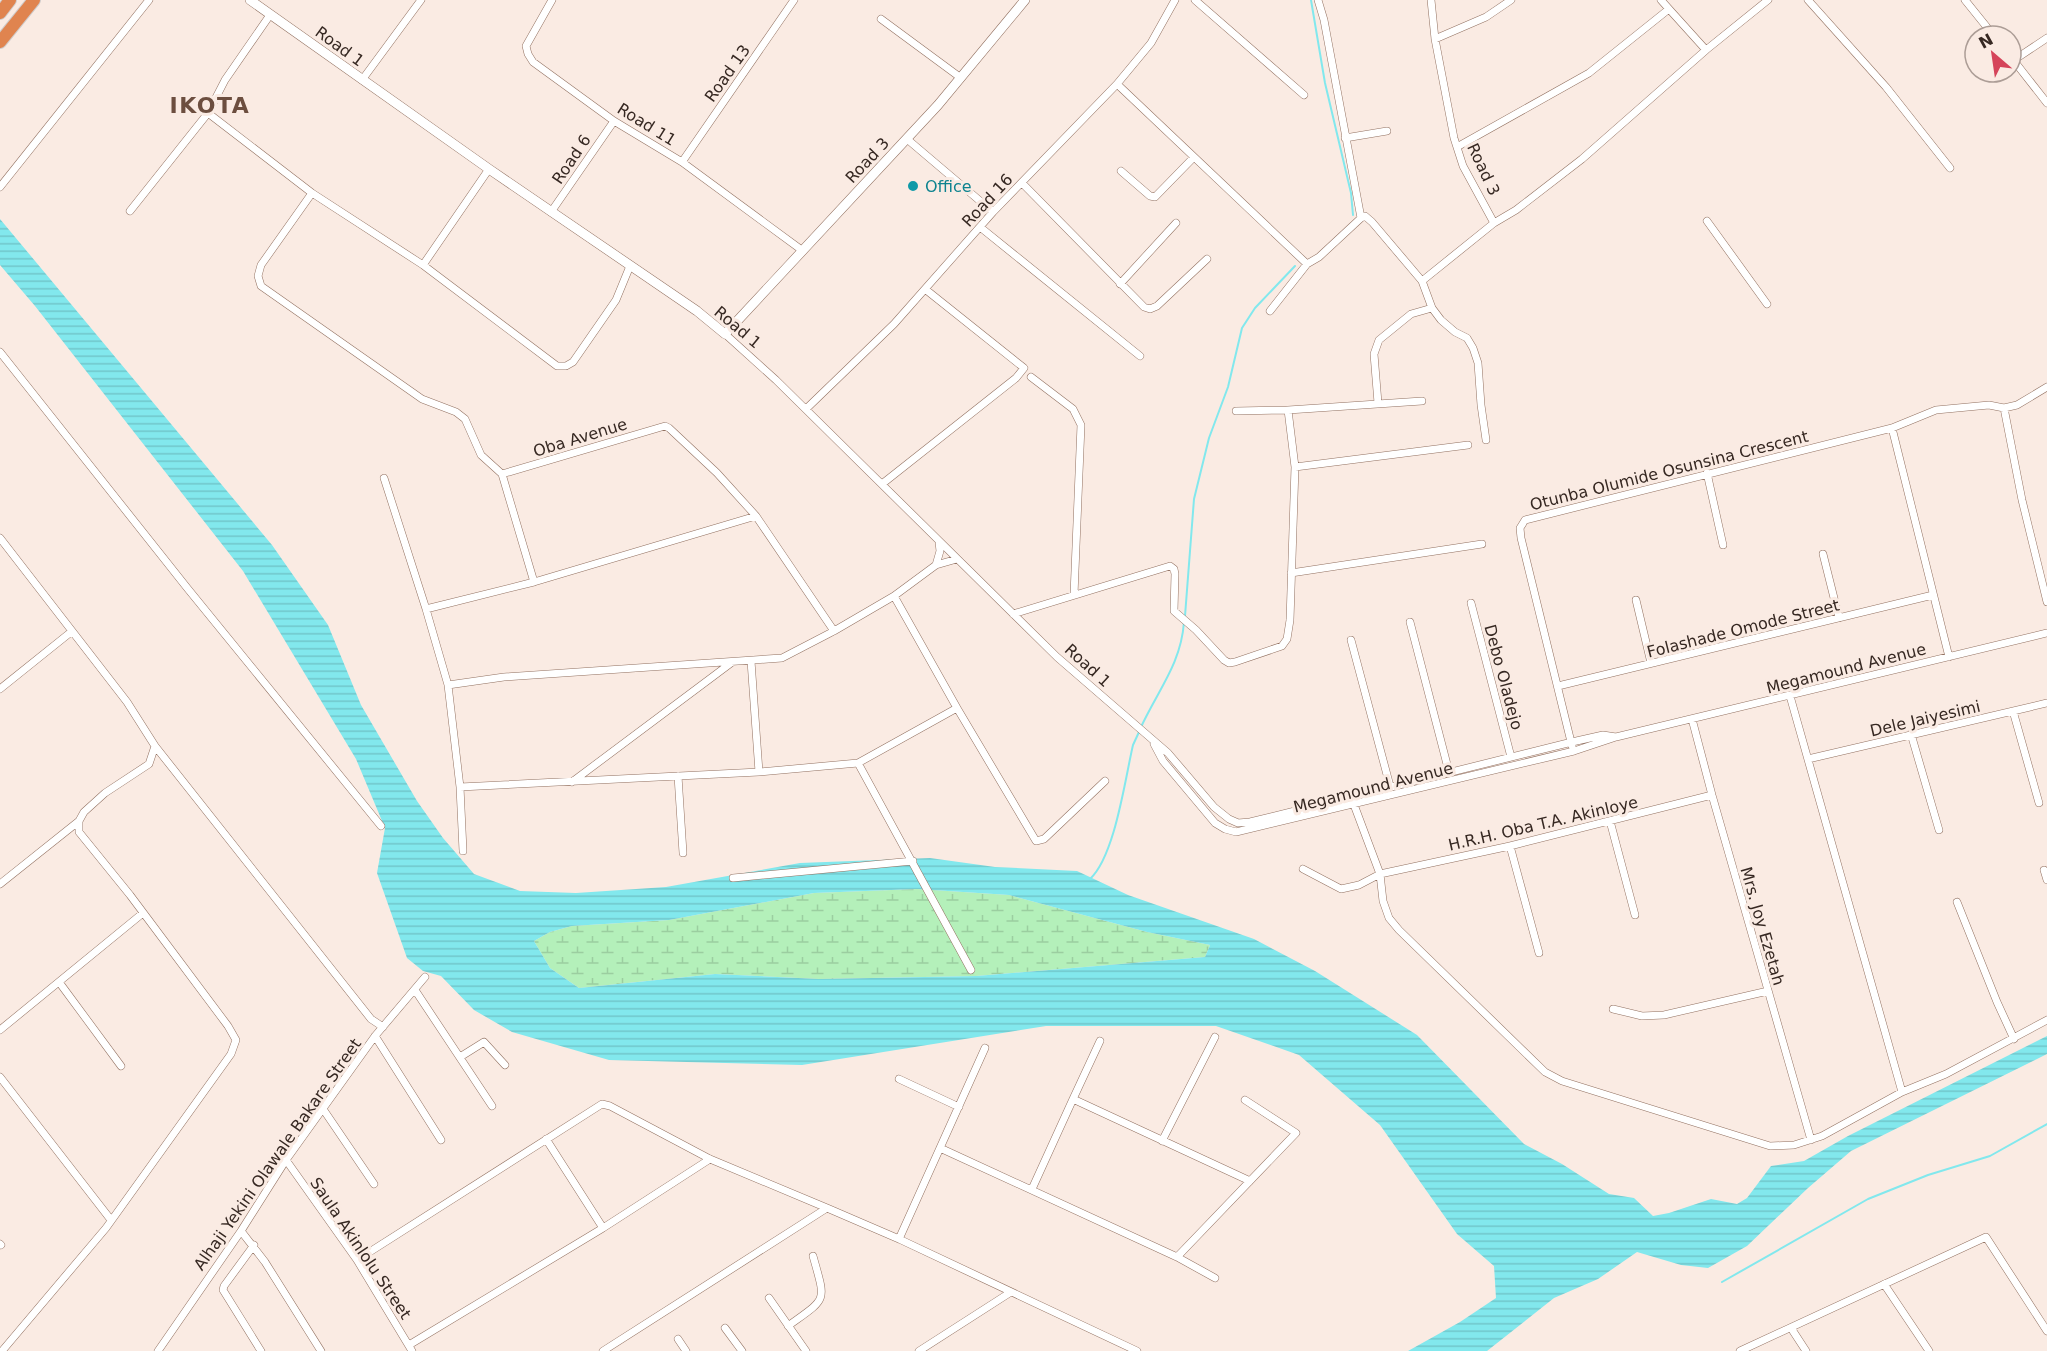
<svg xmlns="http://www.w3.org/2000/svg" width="2047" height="1351" viewBox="0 0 2047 1351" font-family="'DejaVu Sans',sans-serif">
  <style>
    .wetland { fill: url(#wetland-marsh) }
    .water { fill: url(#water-rules); fill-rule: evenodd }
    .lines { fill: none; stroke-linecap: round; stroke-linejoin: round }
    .stream { stroke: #82e8ed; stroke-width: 2 }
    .street-casing { stroke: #927161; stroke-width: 8 }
    .secondary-casing { stroke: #927161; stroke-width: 10 }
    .highway-casing { stroke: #cfcbca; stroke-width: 14 }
    .street { stroke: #fff; stroke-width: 7 }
    .secondary { stroke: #fff; stroke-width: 9 }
    .highway { stroke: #e0844f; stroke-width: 12 }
    .culture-dot { fill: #0f9aa8; stroke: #faebe3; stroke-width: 2 }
    .labels { text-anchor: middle; stroke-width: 6; stroke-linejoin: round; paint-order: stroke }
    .street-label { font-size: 16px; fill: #362822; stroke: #faebe3 }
    .culture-label { font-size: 16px; fill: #0d838f; stroke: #faebe3; text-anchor: start }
    .district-label { font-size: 22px; font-weight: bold; letter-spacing: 1.5px; fill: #6c4e3f; stroke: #faebe3 }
  </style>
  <defs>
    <pattern id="wetland-marsh" width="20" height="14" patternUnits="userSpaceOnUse" patternTransform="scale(1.5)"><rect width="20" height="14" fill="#b4f0ba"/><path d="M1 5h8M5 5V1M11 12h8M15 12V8" fill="none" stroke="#9bcea0"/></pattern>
    <pattern id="water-rules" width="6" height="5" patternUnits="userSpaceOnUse" patternTransform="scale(1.5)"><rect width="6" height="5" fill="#82e8ed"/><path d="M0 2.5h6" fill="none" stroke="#71c7cb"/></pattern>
  </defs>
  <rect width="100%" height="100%" fill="#faebe3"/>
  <path class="wetland" d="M917 889 1009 895 1147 932 1210 945 1205 957 976 976 819 979 715 974 579 988 550 968 534 941 550 932 572 926 669 920 814 893Z"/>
  <path class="water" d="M0 219 272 545 328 625 361 705 417 801 443 838 474 874 520 891 576 893 666 887 800 863 930 858 995 867 1077 871 1128 895 1254 939 1315 971 1417 1035 1524 1144 1562 1164 1609 1194 1634 1198 1653 1216 1669 1213 1711 1199 1737 1204 1747 1198 1771 1166 1804 1161 1848 1136 2047 1036V1054L1851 1151 1808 1188 1747 1246 1708 1268 1681 1265 1637 1252 1598 1279 1554 1298 1487 1351H1408L1460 1322 1496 1298 1494 1266 1457 1234 1380 1125 1299 1055 1216 1026H1046L802 1065 609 1060 512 1032 474 1010 441 976 423 971 407 958 377 873 385 828 356 759 243 571 35 306 0 265ZM917 889 1009 895 1147 932 1210 945 1205 957 976 976 819 979 715 974 579 988 550 968 534 941 550 932 572 926 669 920 814 893Z"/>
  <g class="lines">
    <path class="stream" d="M1311 0 1325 83 1351 193 1353 215
      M1185 616 1194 499 1209 438 1228 387 1242 328 1255 308 1295 266
      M1141 727C1158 690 1181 664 1184 622
      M1090 879C1115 856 1125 779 1133 745L1139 732
      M1722 1282 1868 1199 1928 1175 1990 1156 2047 1124"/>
    <defs>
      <path id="street" d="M552 0 526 46 528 54 533 62 614 121 682 162 803 251
        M1195 0 1304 95
        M1318 0 1324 20 1361 218
        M1808 0 1886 87 1950 168
        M1965 0 1994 36
        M1669 9 1706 50
        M881 19 961 78
        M1435 39 1486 17 1511 0
        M2011 57 2047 103
        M2014 60 2047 38
        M362 80 421 0
        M1117 84 1307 264 1319 257 1361 218 1365 216 1372 222 1422 281 1432 308 1441 320 1455 332 1467 338 1473 348 1478 363 1481 405 1486 440
        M208 113 312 193 423 265 557 366H566L573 362 616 300 630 266
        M1345 138 1387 131
        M907 139 993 212
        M1457 147 1589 73 1669 9 1661 0
        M682 162 794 0
        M1121 171 1150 196 1155 197 1194 157
        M1022 183 1144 307 1150 309 1157 306 1207 259
        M0 187 149 0
        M312 193 261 265 258 276 261 286 422 399 456 412 465 419 481 455 502 474 534 582 756 516 834 631
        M130 211 208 113 225 80 270 15
        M551 212 614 121
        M1707 221 1767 304
        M1494 223 1516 210 1582 159 1706 50 1768 0
        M980 227 1140 356
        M423 265 489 169
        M1422 281 1494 223 1463 166 1454 138 1435 39 1431 0
        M1120 284 1176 223
        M1270 311 1307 264
        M725 334 776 380 1057 657 1168 753 1214 807 1229 819 1238 823 1250 822 1572 742 1603 735 1616 737
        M0 352 188 589 381 826
        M1031 377 1073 409 1081 425 1074 595
        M1378 403 1374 354 1379 340 1411 314 1432 308
        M2004 408 2022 500 2047 602
        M806 409 894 324 993 212 1117 84 1151 43 1175 0
        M1236 411 1288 410
        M1892 428 1949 657
        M1295 467 1468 445
        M1707 473 1723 545
        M502 474 665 426 669 428 717 473 756 516
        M384 478 426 609 448 685
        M882 484 1016 378 1024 368 925 289
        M0 538 127 702 155 746 149 764 105 793 84 812 79 821V832L130 895 228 1026 236 1040 231 1054 106 1228 2 1351
        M1823 554 1839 618
        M936 565 940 551 939 542
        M1291 573 1482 544
        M1636 600 1651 663
        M1471 603 1511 757
        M426 609 534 582
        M1013 614 1170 566 1174 569 1175 574 1174 611 1196 630 1224 660 1229 663 1235 662 1282 646 1287 639 1290 620 1295 467 1288 410 1422 401
        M1410 622 1449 772
        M1351 640 1390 786
        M751 661 759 772
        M1558 686 1933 595
        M0 689 71 632
        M1790 696 1902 1092
        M957 708 1036 841 1044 839 1105 781
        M2013 711 2039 803
        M1692 719 1712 795 1811 1140
        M1911 734 1939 830
        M1154 744 1163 761 1215 823 1225 829 1236 832 1574 751 1616 737 2047 633
        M155 746 371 1019 383 1027
        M1572 746 1521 538 1520 528 1525 520 1892 428 1936 410 1989 405 2004 408 2017 405 2047 387
        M1808 759 2047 703
        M858 763 971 970
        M678 776 683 853
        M572 782 731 663
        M460 787 759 772 858 763 957 708 894 596
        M1353 802 1380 874 1383 901 1389 918 1399 930 1545 1072 1562 1081 1770 1146 1794 1145 1822 1136 1902 1092 1946 1074 2047 1020
        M1610 821 1635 915
        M1510 846 1539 953
        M463 851 460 787 448 685 504 677 782 658 834 631 894 596 936 565 957 559
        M1303 869 1341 889 1359 885 1380 874 1510 846 1712 795
        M2044 870 2047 880
        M733 878 913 861
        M0 884 79 821
        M1957 902 1997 1002 2014 1039
        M59 982 121 1066
        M415 990 492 1106
        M1613 1009 1642 1016 1664 1015 1768 991
        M0 1030 143 913
        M375 1036 441 1140
        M460 1057 484 1042 505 1065
        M0 1077 111 1220
        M899 1079 959 1107
        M1073 1099 1100 1041
        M323 1109 374 1184
        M546 1139 603 1228
        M1162 1141 1215 1037
        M940 1148 1177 1257 1296 1133 1245 1100
        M286 1160 357 1260 412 1351
        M1032 1189 1073 1099 1250 1181
        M241 1231 265 1262 321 1351
        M899 1239 985 1048
        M0 1244 1 1245
        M254 1245 224 1286 223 1290 261 1351
        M1177 1257 1215 1278
        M357 1260 602 1104 610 1106 710 1159 827 1208
        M1884 1284 1929 1351
        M769 1298 806 1351
        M788 1326C828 1297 826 1303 813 1256
        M725 1328 742 1351
        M1791 1328 1806 1351
        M678 1339 686 1351
        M409 1345 603 1228 710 1159
        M158 1351 241 1231 286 1160 375 1036 425 977
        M603 1351 827 1208 899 1239 1137 1351
        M919 1351 1011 1292
        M1740 1351 1986 1237 2047 1331"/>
      <path id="secondary" d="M250 0 489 169 697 311 725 334 938 105 1025 0"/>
      <path id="highway" d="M0 13 10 0
        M0 42 34 0"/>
    </defs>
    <use href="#street" class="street-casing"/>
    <use href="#secondary" class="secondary-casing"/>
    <use href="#highway" class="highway-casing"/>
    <use href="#street" class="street"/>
    <use href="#secondary" class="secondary"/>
    <use href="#highway" class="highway"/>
  </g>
  <circle class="culture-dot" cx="913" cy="186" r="6"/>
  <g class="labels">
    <g class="street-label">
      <text transform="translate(340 46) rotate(36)" y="6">Road 1</text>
      <text transform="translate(727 73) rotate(-55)" y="6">Road 13</text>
      <text transform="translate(647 124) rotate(32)" y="6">Road 11</text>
      <text transform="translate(571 159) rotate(-56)" y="6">Road 6</text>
      <text transform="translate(867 160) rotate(-47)" y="6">Road 3</text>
      <text transform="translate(1484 169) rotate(65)" y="6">Road 3</text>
      <text transform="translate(987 200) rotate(-47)" y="6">Road 16</text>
      <text transform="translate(738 327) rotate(40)" y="6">Road 1</text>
      <text transform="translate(580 437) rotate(-17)" y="6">Oba Avenue</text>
      <text transform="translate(1669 470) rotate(-14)" y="6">Otunba Olumide Osunsina Crescent</text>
      <text transform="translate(1743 628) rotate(-14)" y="6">Folashade Omode Street</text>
      <text transform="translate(1088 665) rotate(42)" y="6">Road 1</text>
      <text transform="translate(1846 668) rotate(-14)" y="6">Megamound Avenue</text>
      <text transform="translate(1504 677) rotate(75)" y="6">Debo Oladejo</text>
      <text transform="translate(1925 718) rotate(-13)" y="6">Dele Jaiyesimi</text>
      <text transform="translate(1373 787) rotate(-14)" y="6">Megamound Avenue</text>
      <text transform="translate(1543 823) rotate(-13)" y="6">H.R.H. Oba T.A. Akinloye</text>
      <text transform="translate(1763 926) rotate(74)" y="6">Mrs. Joy Ezetah</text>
      <text transform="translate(277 1154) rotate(-55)" y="6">Alhaji Yekini Olawale Bakare Street</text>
      <text transform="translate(361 1248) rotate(56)" y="6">Saula Akinlolu Street</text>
    </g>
    <g class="culture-label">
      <text x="925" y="192">Office</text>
    </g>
    <g class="district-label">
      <text x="210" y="113">IKOTA</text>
    </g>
  </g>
  <g transform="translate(1993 54) rotate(331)"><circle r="28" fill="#faebe3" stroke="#ac9d96" stroke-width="1.5"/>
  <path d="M0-4.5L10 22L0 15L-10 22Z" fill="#d5445a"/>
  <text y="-9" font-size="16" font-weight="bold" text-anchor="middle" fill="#362822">N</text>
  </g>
</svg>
